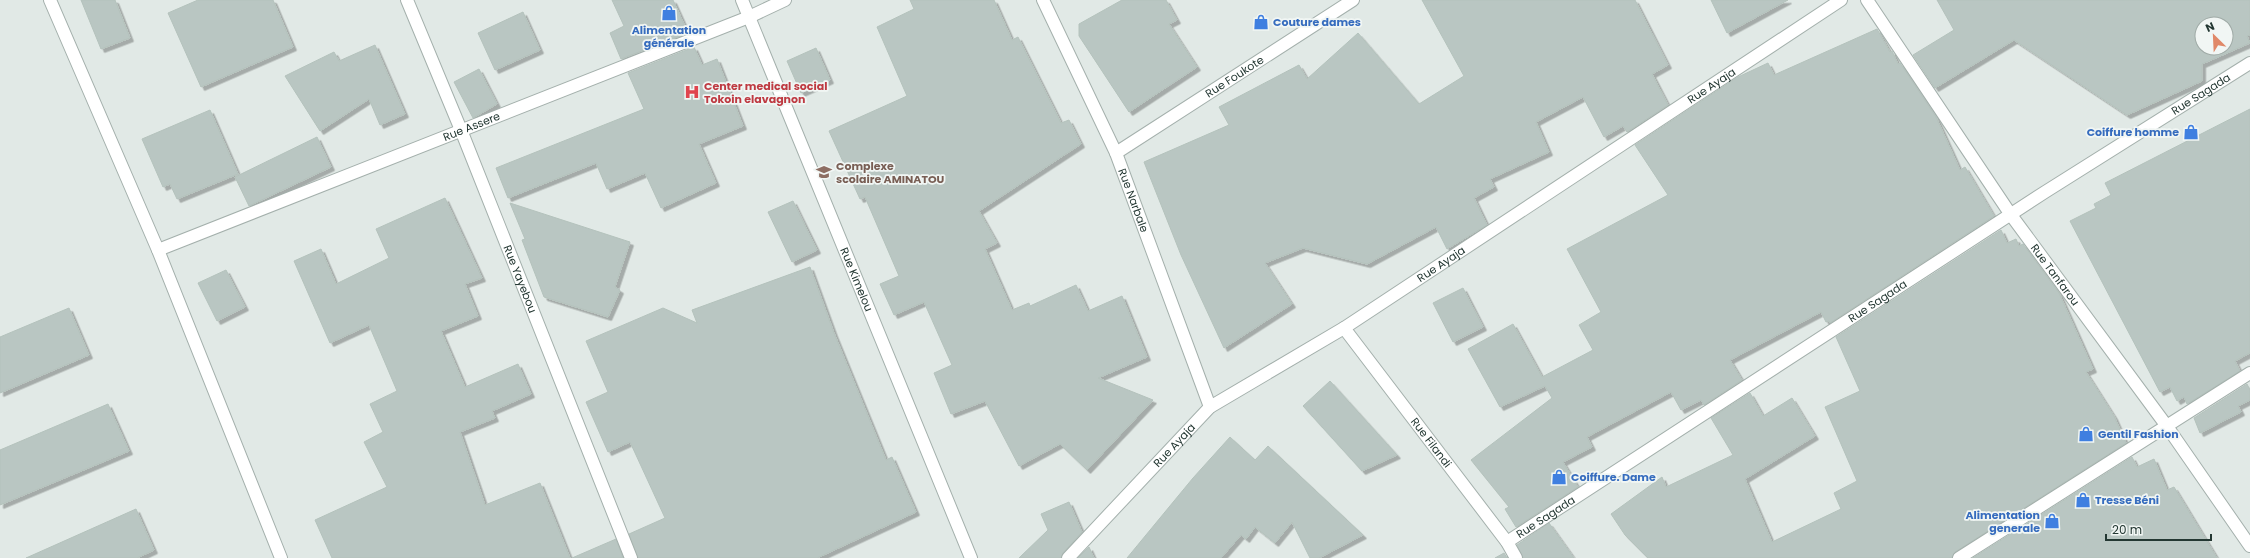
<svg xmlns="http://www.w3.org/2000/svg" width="2250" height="558" viewBox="0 0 2250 558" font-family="Poppins,sans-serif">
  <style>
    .building { fill: #b9c6c2; stroke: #b4c2bc; fill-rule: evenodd; filter: url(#shadow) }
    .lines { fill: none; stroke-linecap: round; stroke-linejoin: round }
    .street-casing { stroke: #a4b0ac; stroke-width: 14 }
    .street { stroke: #fff; stroke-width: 12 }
    .labels { text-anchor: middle; stroke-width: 3.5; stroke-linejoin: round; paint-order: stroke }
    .shop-label { font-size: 11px; font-weight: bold; fill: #366cbe; stroke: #f1f6f4; text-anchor: start }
    .street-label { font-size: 11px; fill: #233732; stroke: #f1f6f4 }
    .health-label { font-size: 11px; font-weight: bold; fill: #be3a42; stroke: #f1f6f4; text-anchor: start }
    .education-label { font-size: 11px; font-weight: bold; fill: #785e54; stroke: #f1f6f4; text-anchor: start }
  </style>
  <defs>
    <filter id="shadow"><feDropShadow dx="3.5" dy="3.5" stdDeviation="0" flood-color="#0004"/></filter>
  </defs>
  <rect width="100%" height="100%" fill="#e1e9e6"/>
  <path class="building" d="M81 0H115L130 38 101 49Z
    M198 0H273L293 47 201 87 168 13Z
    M612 0H673L688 33 621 59 610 33 624 26Z
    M910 0H994L1012 40 1018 37 1061 123 1069 120 1081 144 979 211 997 243 985 249 1012 310 1029 303 1030 306 1076 285 1088 311 1122 296 1147 357 1098 378 1153 400 1087 470 1060 444 1019 466 985 401 951 414 934 373 952 365 924 302 894 315 880 284 899 276 865 197 860 199 829 131 907 96 877 27 914 9Z
    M1122 0H1166L1177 20 1169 24 1197 67 1129 112 1079 36V24Z
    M1422 0H1635L1668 65 1652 74 1668 105 1627 132 1623 126 1604 137 1583 97 1536 122 1549 152 1490 179 1494 187 1474 198 1487 225 1447 249 1436 227 1367 264 1303 248 1265 263 1292 304 1224 348 1181 255 1144 162 1229 125 1219 107 1299 65 1307 79 1358 33 1419 104 1464 76Z
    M1711 0H1788L1727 33Z
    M1937 0H2250V35L2247 36 2250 43 2202 64V81L2127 115 2014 40 1935 88 1913 55 1954 30ZM2202 24H2226V48H2202Z
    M523 12 540 50 495 70 478 33Z
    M1877 29 1890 52 1892 51 1898 64 1900 63 1936 117 1960 170 1965 167 1994 216 1830 323 1829 321 1826 322 1821 312 1730 360 1742 380 1704 405 1701 400 1681 410 1671 392 1587 437 1592 447 1563 462 1578 487 1516 527 1505 509 1509 507 1471 460 1552 398 1545 386 1500 407 1468 349 1513 324 1542 377 1593 350 1579 325 1601 312 1567 249 1668 195 1635 145 1738 77 1768 63 1774 75Z
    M375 45 405 114 380 125 369 99 320 131 285 76 334 52 339 61Z
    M694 47 702 65 717 59 743 126 699 144 716 183 661 208 645 173 607 189 596 163 508 198 496 168 644 109 628 73Z
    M816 48 830 80 801 93 787 61Z
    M479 69 497 104 473 118 454 82Z
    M2250 109V353L2235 361 2240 371 2187 404 2184 397 2177 401 2170 387 2160 392 2070 221 2096 208 2094 204 2111 195 2105 183Z
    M210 110 238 174 177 199 170 184 163 187 142 139Z
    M317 137 331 167 249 206 235 177Z
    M445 198 482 278 465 284 478 316 441 331 465 387 518 364 531 394 492 411 495 418 460 432 485 505 540 483 570 558H332L315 520 387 487 364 442 383 432 370 404 397 391 369 325 330 343 294 261 321 249 336 284 389 258 376 229Z
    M793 201 817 250 792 262 768 212Z
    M510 203 630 242 615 287 620 290 608 317 544 297 522 240 525 239Z
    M2001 230 2007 243 2016 239 2019 246 2023 244 2059 293 2093 369 2086 372 2114 416 2126 443 1955 552 1952 558H1648L1625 535 1611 514 1662 477 1666 487 1733 455 1711 418 1750 393 1763 416 1792 398 1815 436 1745 479 1772 542 1841 509 1834 493 1857 481 1825 407 1860 391 1836 337Z
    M810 267 834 333 886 460 892 457 916 512 817 558H638L629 534 665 518 630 442 608 452 586 402 608 392 586 341 663 308 697 323 692 310Z
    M226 270 245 307 217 321 198 283Z
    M1463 288 1483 327 1453 342 1433 303Z
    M69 308 89 355 0 393V337Z
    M1330 381 1397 455 1362 471 1303 406Z
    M2247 384 2250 390V400L2238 406 2241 412 2200 433 2194 418Z
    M108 404 129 451 0 505V450Z
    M1230 437 1255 460 1268 446 1363 535 1319 558H1310L1292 522 1275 543 1255 527 1246 539 1241 535 1221 558H1127L1193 478Z
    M2132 457 2137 467 2154 459 2167 490 2174 487 2217 558H1973Z
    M1069 502 1082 532 1063 553 1061 558H1019L1048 530 1041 514Z
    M136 509 154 550 137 558H26Z
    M1549 523 1574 558H1523L1517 545Z
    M616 539 623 558H572Z
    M1089 547 1094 558H1078Z
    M1504 553 1507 558H1495Z"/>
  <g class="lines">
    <defs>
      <g id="street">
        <path d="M50 0 158 250 281 558"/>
        <path id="s1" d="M407 0 461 130 631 558"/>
        <path id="s2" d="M742 0 971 558"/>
        <path id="s3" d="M1043 0 1116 153 1210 407"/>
        <path id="s4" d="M1867 0 2011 215 2166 425 2250 546"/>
        <path id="s5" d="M1116 153 1353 0"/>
        <path id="s6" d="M158 250 749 17 785 0"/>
        <path id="s7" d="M1344 328 1507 542 1516 558"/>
        <path id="s8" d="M1507 542 2045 192 2250 63"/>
        <path id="s9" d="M1068 558 1210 407 1344 328 1841 0"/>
        <path d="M1959 558 2250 373"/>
      </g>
    </defs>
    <use href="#street" class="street-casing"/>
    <use href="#street" class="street"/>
  </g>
  <defs>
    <symbol id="shop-bare" viewBox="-9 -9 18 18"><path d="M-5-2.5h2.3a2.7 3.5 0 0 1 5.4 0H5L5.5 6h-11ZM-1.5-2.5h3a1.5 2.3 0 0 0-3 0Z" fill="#3f7fe0" stroke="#f1f6f4" stroke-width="2.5" paint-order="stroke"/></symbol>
    <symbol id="hospital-bare" viewBox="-9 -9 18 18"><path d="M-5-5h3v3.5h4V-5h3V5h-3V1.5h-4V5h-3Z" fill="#e0444e" stroke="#f1f6f4" stroke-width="2.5" paint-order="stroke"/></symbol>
    <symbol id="school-bare" viewBox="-9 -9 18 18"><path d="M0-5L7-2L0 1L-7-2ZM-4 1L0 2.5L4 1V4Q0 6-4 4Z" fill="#8d6e63" stroke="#f1f6f4" stroke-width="2.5" paint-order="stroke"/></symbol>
  </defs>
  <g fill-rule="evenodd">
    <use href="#shop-bare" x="658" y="2" width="22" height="22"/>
    <use href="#shop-bare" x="1250" y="11" width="22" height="22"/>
    <use href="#hospital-bare" x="681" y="81" width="22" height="22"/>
    <use href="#shop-bare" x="2180" y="121" width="22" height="22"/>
    <use href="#school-bare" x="813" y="161" width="22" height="22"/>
    <use href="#shop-bare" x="2075" y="423" width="22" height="22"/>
    <use href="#shop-bare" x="1548" y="466" width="22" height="22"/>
    <use href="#shop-bare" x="2072" y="489" width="22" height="22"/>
    <use href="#shop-bare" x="2041" y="510" width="22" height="22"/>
  </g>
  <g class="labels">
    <g class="shop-label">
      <text x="1273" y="26">Couture dames</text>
      <text x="669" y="34" text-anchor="middle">Alimentation<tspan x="669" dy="13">générale</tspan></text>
      <text x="2179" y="136" text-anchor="end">Coiffure homme</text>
      <text x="2098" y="438">Gentil Fashion</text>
      <text x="1571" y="481">Coiffure. Dame</text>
      <text x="2095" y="504">Tresse Béni</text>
      <text x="2040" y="519" text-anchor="end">Alimentation<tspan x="2040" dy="13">generale</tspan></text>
    </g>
    <g class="street-label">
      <text dy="4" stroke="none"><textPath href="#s5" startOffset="141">Rue Foukote</textPath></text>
      <text dy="4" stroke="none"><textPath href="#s9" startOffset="803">Rue Ayaja</textPath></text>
      <text dy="4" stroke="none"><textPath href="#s8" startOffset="826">Rue Sagada</textPath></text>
      <text dy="4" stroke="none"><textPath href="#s6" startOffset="337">Rue Assere</textPath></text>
      <text dy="4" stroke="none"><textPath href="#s3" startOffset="220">Rue Narbale</textPath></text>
      <text dy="4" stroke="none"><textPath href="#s9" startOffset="479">Rue Ayaja</textPath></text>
      <text dy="4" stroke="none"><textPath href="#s4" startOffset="333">Rue Tanfarou</textPath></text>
      <text dy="4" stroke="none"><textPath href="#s1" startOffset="301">Rue Yayebou</textPath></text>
      <text dy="4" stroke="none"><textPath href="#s2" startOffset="302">Rue Kimelou</textPath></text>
      <text dy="4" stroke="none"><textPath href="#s8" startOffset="442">Rue Sagada</textPath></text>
      <text dy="4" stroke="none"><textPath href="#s7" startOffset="144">Rue Filandi</textPath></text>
      <text dy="4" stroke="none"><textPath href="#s9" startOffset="155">Rue Ayaja</textPath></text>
      <text dy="4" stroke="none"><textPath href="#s8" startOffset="46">Rue Sagada</textPath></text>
    </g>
    <g class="health-label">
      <text x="704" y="90">Center medical social<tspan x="704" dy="13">Tokoin elavagnon</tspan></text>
    </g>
    <g class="education-label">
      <text x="836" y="170">Complexe<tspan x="836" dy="13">scolaire AMINATOU</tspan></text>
    </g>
  </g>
  <g transform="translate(2214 36) rotate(336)"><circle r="19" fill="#f1f6f4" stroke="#9faaa6"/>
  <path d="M0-3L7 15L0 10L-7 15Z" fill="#e08868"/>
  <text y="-6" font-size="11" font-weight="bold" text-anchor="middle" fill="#233732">N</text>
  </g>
  <path d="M2106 534v6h105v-6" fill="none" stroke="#233732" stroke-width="2"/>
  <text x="2112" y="534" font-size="12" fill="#233732" stroke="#f1f6f4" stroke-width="3" paint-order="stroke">20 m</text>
</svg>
